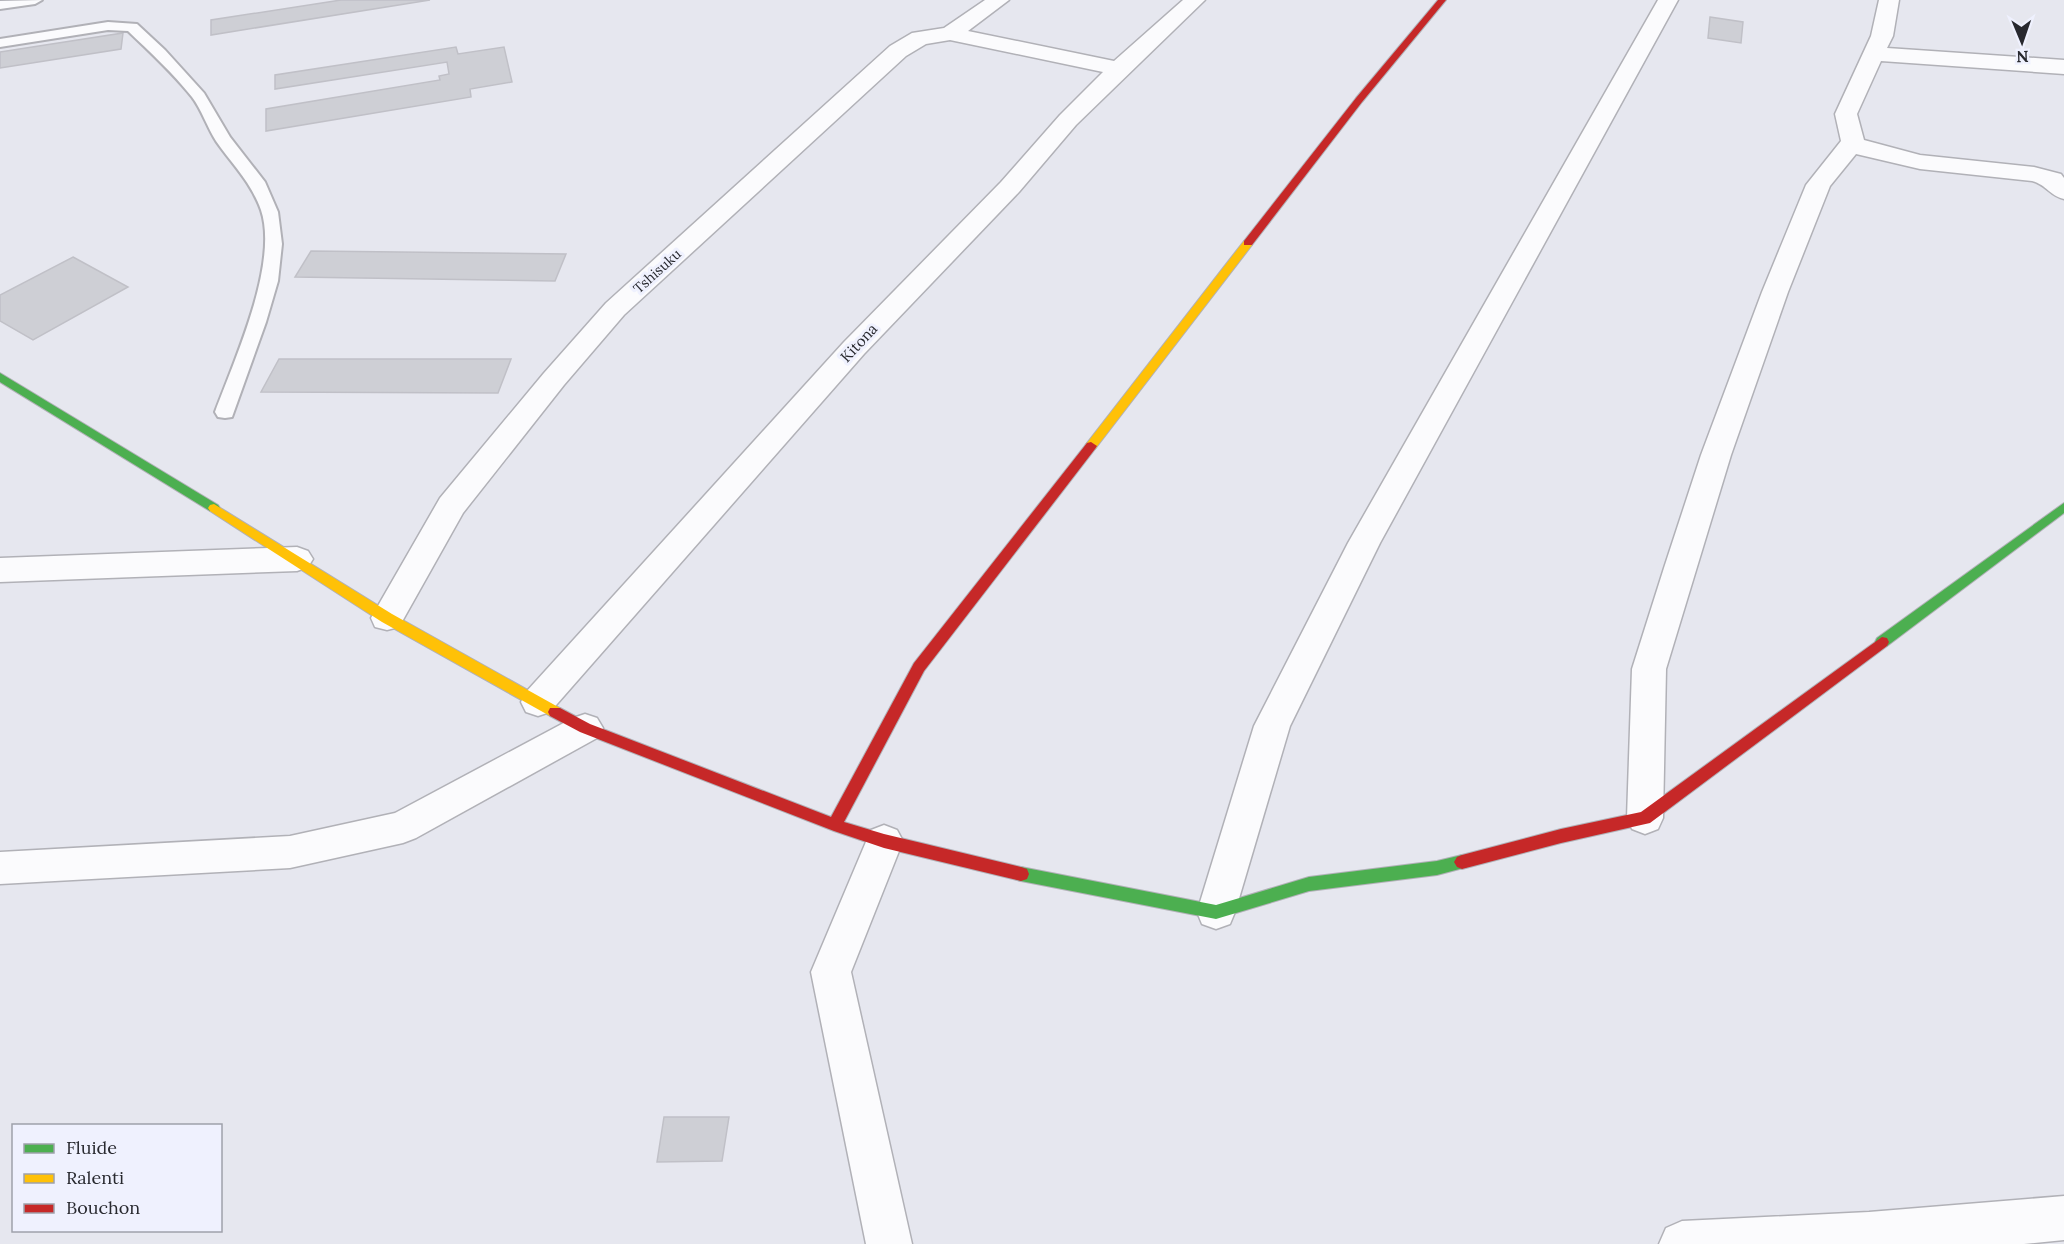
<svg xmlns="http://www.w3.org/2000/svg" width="2064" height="1244" viewBox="0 0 2064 1244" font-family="Lora,serif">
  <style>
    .building { fill: #cecfd5; stroke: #c0c0c7; stroke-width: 1.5 }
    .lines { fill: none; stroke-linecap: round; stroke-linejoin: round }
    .lane-casing { stroke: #b1b1b7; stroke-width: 4 }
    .street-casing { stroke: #b1b1b7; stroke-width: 3 }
    .fast-casing { stroke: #b1b1b7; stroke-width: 2 }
    .slow-casing { stroke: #b1b1b7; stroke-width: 2 }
    .jam-casing { stroke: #b1b1b7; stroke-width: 2 }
    .lane { fill: #fbfbfd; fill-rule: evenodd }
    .street { fill: #fbfbfd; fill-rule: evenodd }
    .fast { fill: #4caf50; fill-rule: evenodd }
    .slow { fill: #ffc107; fill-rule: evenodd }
    .jam { fill: #c62828; fill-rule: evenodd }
    .labels { text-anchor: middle; stroke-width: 6; stroke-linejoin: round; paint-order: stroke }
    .far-street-label { font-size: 14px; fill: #28292f; stroke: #eff1fe }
    .street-label { font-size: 15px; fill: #28292f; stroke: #eff1fe }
  </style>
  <rect width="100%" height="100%" fill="#e6e7ef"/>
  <path class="building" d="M341 0H430L211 35V20Z
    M1710 17 1743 22 1741 43 1708 38Z
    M123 33 121 49 0 68V52Z
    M456 47 458 54 504 47 512 82 470 89 471 97 266 131V109L440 80 439 76 449 74 447 62 275 89V75Z
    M311 251 566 254 555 281 295 277Z
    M73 257 128 287 33 340 0 321V295Z
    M279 359H511L498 393 261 392Z
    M664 1117H729L722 1161 657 1162Z"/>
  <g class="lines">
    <defs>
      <path id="lane" d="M42 0 35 4 0 9V1Z
        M108 22 137 24 165 50 204 93 230 137 265 182 278 212 282 244 278 281 266 322 232 417 225 418 218 417 215 412C234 361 279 263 261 210 251 182 232 164 216 141 207 127 202 110 192 97 173 73 150 52 128 31L108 30 0 47V39Z"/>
      <path id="street" d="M985 0H1009L968 31 1114 61 1183 0H1205L1076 125 1019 192 864 354 550 712 538 716 526 712 521 702 526 692 844 342 1001 182 1060 115 1103 72 950 40 926 44 906 56 624 315 564 385 463 513 399 627 387 630 375 627 371 618 440 498 544 373 606 303 890 46 912 33 944 28Z
        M1658 0H1678L1380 543 1290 726 1235 912 1230 924 1216 929 1202 924 1197 912 1254 726 1348 543Z
        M1879 0H1899L1893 36 1887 48 2064 60V74L1881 61 1857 114 1864 140 1920 155 2034 167 2061 174 2064 178V199C2050 196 2047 185 2032 181L1920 169 1856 154 1830 186 1788 292 1731 455 1666 669 1663 818 1658 829 1645 834 1632 829 1627 818 1632 669 1664 568 1701 455 1762 292 1806 185 1841 141 1835 114 1871 36Z
        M297 547 308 551 313 559 308 567 297 571 0 582V558Z
        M585 714 597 718 603 728 597 738 416 838 403 843 290 868 0 884V852L290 836 395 813 573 718Z
        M884 825 897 830 903 841 851 972 912 1244H866L811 972 871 830Z
        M2064 1196V1240L2024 1244H1659L1666 1228 1682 1221 1869 1212Z"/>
      <path id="fast" d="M0 373 218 505 220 508 218 511H210L0 382Z
        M2064 503V513L1887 646H1877L1875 642 1877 638Z
        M1462 855 1467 857 1470 862 1467 867 1437 875 1309 891 1216 919 1021 881 1015 879 1013 874 1015 869 1021 867 1216 905 1309 877 1437 861Z"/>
      <path id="slow" d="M1248 240 1252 241V245L1095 449H1087L1085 446 1087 443 1244 241Z
        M214 504 392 614 560 708 562 712 560 716H550L382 622 210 511 208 508 210 505Z"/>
      <path id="jam" d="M1438 0H1446L1362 102 1252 245H1244V241L1356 98Z
        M1091 442 1097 446 1095 449 924 671 844 822 884 834 1021 867 1027 869 1029 874 1027 879 1021 881 884 848 834 831 580 732 550 716 548 712 550 708H560L590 724 831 817 914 663 1087 443Z
        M1882 637 1887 638 1889 642 1887 646 1650 823 1561 843 1462 869 1457 867 1454 862 1457 857 1462 855 1561 829 1641 812Z"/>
    </defs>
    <use href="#lane" class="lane-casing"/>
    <use href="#street" class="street-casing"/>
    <use href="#fast" class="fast-casing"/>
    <use href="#slow" class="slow-casing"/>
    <use href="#jam" class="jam-casing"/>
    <use href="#lane" class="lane"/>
    <use href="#street" class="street"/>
    <use href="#fast" class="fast"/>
    <use href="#slow" class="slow"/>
    <use href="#jam" class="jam"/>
  </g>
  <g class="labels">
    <g class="far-street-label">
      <text transform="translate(657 271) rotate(-42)" y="5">Tshisuku</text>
    </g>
    <g class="street-label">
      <text transform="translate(859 343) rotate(-47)" y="5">Kitona</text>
    </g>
  </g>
  <rect x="12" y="1124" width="210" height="108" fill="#eff1fe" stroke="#9fa1ab" stroke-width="1.5"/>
  <rect x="24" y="1144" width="30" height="9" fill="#4caf50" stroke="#9fa1ab" stroke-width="1.5"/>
  <text x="66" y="1154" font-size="18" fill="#28292f">Fluide</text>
  <rect x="24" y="1174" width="30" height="9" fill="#ffc107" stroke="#9fa1ab" stroke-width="1.5"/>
  <text x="66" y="1184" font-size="18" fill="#28292f">Ralenti</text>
  <rect x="24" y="1204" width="30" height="9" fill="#c62828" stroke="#9fa1ab" stroke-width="1.5"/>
  <text x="66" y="1214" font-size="18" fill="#28292f">Bouchon</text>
  <g transform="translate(2022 42) rotate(178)" stroke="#eff1fe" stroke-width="4.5" paint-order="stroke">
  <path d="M0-4.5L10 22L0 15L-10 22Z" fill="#28292f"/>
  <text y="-9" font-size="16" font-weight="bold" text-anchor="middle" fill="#28292f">N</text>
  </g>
</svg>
